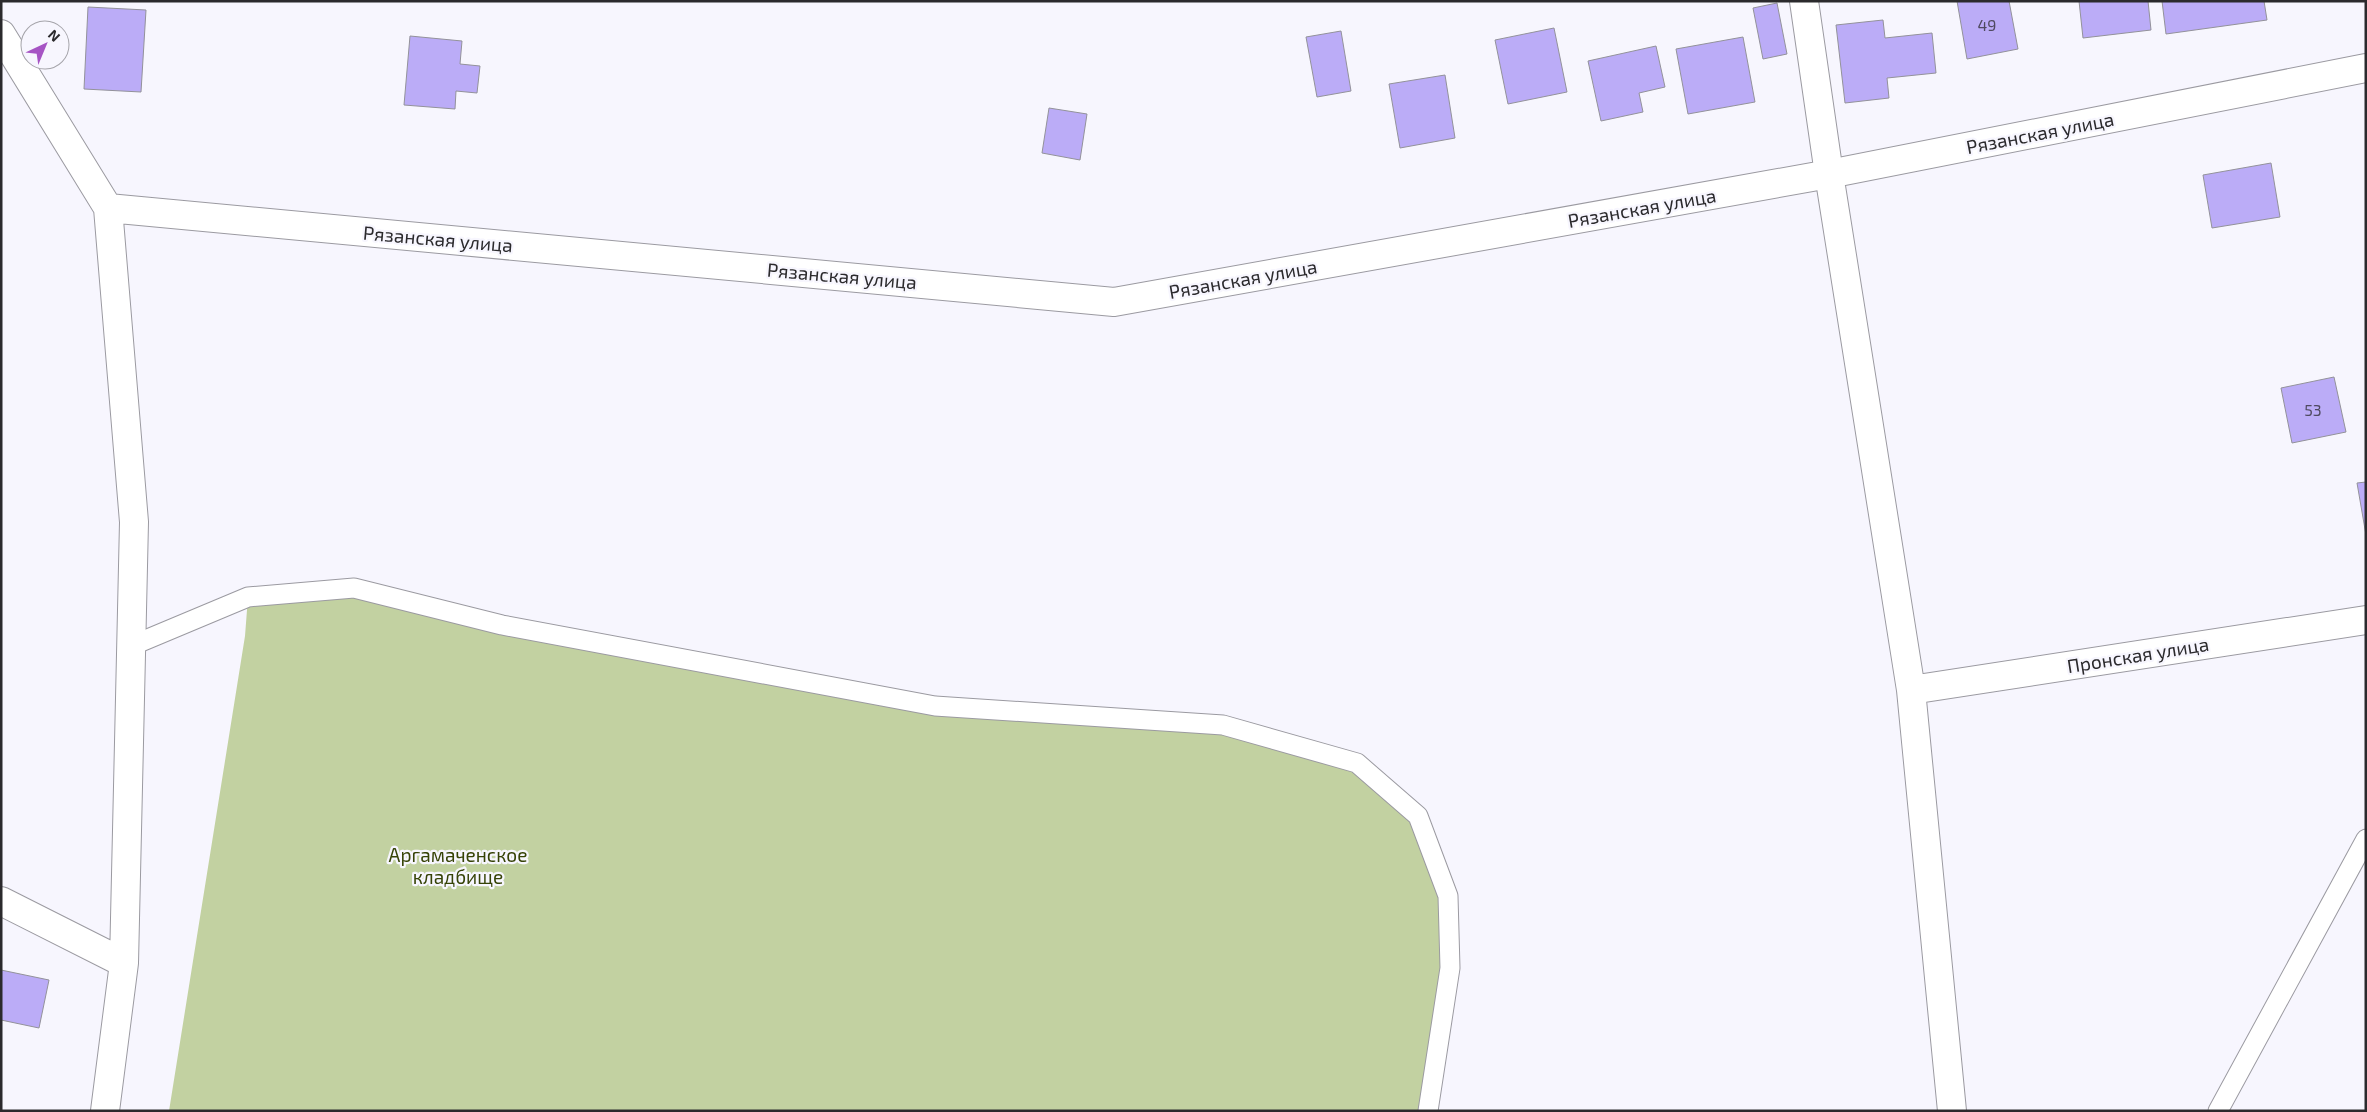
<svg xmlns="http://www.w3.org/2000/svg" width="2367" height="1112" viewBox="0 0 2367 1112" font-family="'Exo 2',sans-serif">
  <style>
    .green { fill: #c2d1a1 }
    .building { fill: #bbacf7; stroke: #93929a }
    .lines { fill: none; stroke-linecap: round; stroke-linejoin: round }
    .service-casing { stroke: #9b9aa1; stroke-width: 21 }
    .minor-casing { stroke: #9b9aa1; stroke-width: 30 }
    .service { stroke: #fff; stroke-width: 19 }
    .minor { stroke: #fff; stroke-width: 28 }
    .labels { text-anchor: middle; stroke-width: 4.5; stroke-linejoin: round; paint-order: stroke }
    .number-label { font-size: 16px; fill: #4f4a60 }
    .street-label { font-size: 19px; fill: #2b2a2d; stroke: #f7f6fe }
    .park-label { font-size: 19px; fill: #364306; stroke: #f7f6fe }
  </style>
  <rect width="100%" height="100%" fill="#f7f6fe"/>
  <path class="green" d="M354 588 935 706 1223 725 1357 763 1418 816 1448 896 1428 1111H169L245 636 248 597Z"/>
  <path class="building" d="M1957 1H2009L2018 49 1967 59Z
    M2079 1H2148L2151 30 2083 38Z
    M2162 1H2264L2267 20 2166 34Z
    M1777 3 1787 54 1763 59 1753 8Z
    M88 7 146 10 141 92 84 89Z
    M1883 20 1885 38 1932 33 1936 73 1887 78 1889 98 1845 103 1836 25Z
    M1554 28 1567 92 1508 104 1495 40Z
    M1341 31 1351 91 1317 97 1306 37Z
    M410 36 462 41 460 64 480 66 477 93 456 91 455 109 404 105Z
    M1743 37 1755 102 1688 114 1676 49Z
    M1656 46 1665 87 1639 93 1643 112 1601 121 1588 61Z
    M1445 75 1455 138 1400 148 1389 84Z
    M1049 108 1087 114 1080 160 1042 153Z
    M2271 163 2280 217 2212 228 2203 175Z
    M2334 377 2346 432 2292 443 2281 388Z
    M2366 482V535L2357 483Z
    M1 970 49 980 39 1028 1 1020Z"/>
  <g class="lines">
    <defs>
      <path id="service" d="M131 646 248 597 354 588 502 625 935 706 1223 725 1357 763 1418 816 1448 896 1450 968 1428 1111
        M2218 1111 2366 839"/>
      <path id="minor" d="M1804 1 1829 174 1911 690 1952 1111
        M1 34 108 208 134 522 124 963 105 1111
        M108 208 1114 302 1829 174 2366 68
        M1911 690 2366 620
        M1 901 124 963"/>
    </defs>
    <use href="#service" class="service-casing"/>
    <use href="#minor" class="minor-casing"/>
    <use href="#service" class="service"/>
    <use href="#minor" class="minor"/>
  </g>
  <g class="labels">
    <g class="number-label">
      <text x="1987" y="31">49</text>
      <text x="2313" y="416">53</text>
    </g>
    <g class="street-label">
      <text transform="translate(2040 133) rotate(-11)" y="7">Рязанская улица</text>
      <text transform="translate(1642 208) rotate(-10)" y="7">Рязанская улица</text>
      <text transform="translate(438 239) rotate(5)" y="7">Рязанская улица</text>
      <text transform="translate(842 276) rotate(5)" y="7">Рязанская улица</text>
      <text transform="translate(1243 279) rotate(-10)" y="7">Рязанская улица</text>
      <text transform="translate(2138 655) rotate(-9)" y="7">Пронская улица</text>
    </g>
    <g class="park-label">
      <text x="458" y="862">Аргамаченское<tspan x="458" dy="22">кладбище</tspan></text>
    </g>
  </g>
  <rect width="2367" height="1112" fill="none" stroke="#2b2a2d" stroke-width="5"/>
  <g transform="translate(45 45) rotate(44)"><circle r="24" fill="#f7f6fe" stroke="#a5a4aa"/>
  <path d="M0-4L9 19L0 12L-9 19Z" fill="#a654c4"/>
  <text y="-8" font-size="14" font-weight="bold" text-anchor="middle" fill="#2b2a2d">N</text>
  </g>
</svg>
